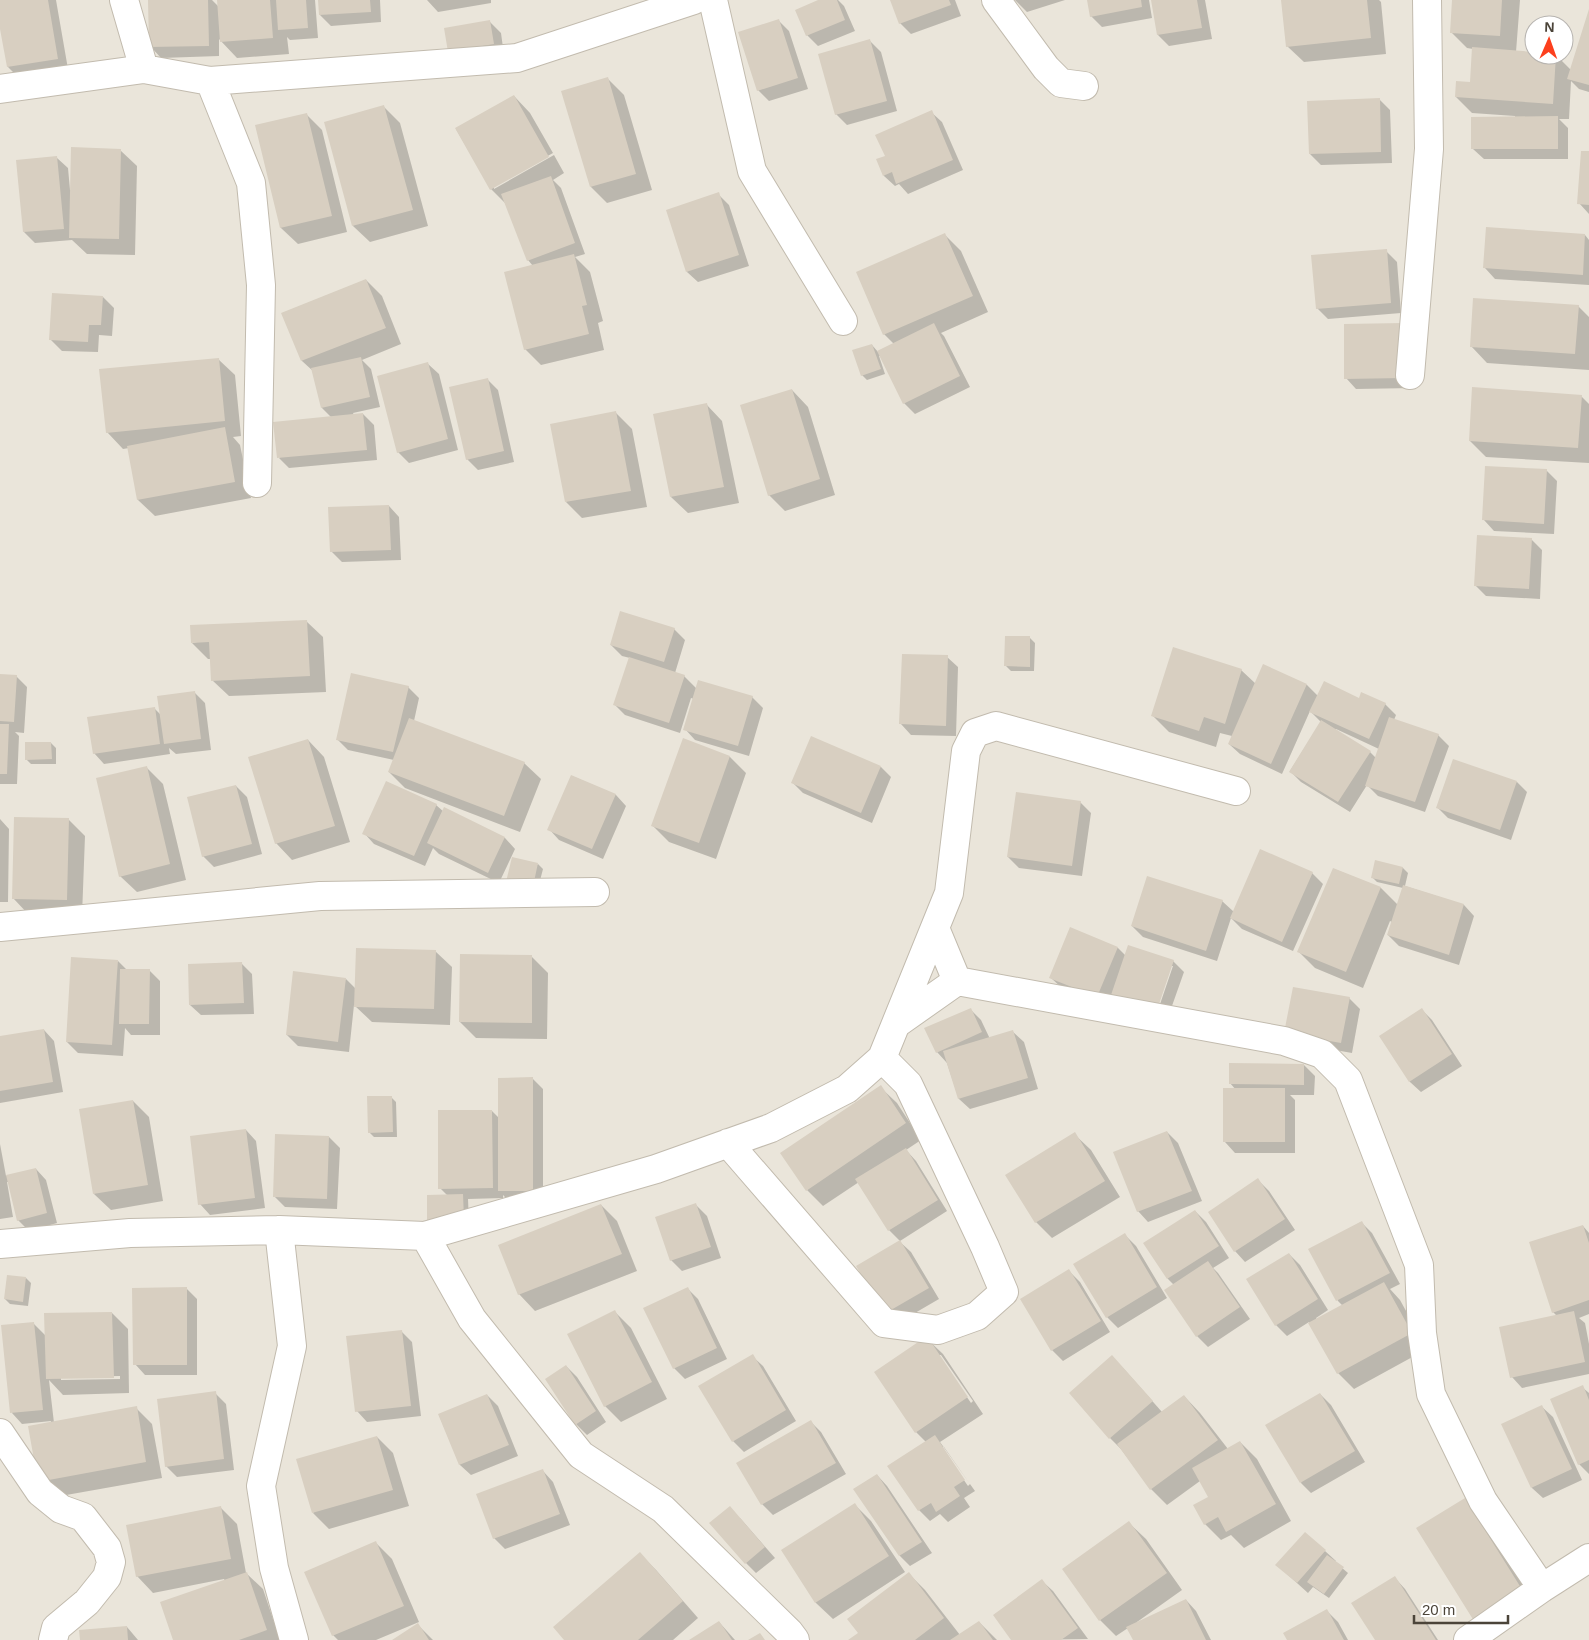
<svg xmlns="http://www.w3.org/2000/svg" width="1589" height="1640" viewBox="0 0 1589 1640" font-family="Helvetica,sans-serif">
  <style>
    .residential { fill: #eae5da; fill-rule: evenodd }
    .shadow { fill: #0003; fill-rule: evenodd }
    .building { fill: #d8cfc1 }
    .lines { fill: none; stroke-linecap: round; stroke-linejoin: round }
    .street-casing { stroke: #c2bbae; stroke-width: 30 }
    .street { stroke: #fff; stroke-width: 28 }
  </style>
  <rect width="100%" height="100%" fill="#f6f3ec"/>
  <path class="residential" d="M0 0H1589V1640H0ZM1534 25H1564V55H1534Z"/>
  <path class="shadow" d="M0 0H56L68 69 19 78 8 67 0 22Z
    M149 0H212L218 6V0H315L318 38 290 40 287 37 289 54 237 58 219 39V56L161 58 151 47Z
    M319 0H380L381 22 331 26 320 15Z
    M427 0H491V3L438 12Z
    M822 0H838L844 6 855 31 818 46 807 35 797 10Z
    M891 0H955L961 16 911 34 900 23Z
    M1015 0H1065L1027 12Z
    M1088 0H1149L1152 18 1102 27 1091 16Z
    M1152 0H1205L1212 39 1169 46 1158 35Z
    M1282 0H1379L1381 2 1386 54 1304 62 1287 46Z
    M1453 0H1520L1516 52 1534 53V55H1556L1571 70 1589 12V92L1579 89 1571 81 1569 119H1559L1568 128V159H1484L1473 149 1515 118V116L1472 113 1456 97 1471 83 1473 49 1467 48 1451 32Z
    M779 21 789 31 808 89 769 101 758 90Z
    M490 22 501 33 504 55 460 62Z
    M870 41 881 52 897 111 847 125 836 114Z
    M608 79 624 95 652 190 607 203 591 187Z
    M514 96 530 113 553 153 494 186V189L554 155 564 173 553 180 561 188 585 254 575 257 590 272 603 321 598 323 604 350 541 365 525 349 533 266 528 260 507 205 491 189 456 129Z
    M1379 99 1390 110 1392 163 1321 165 1310 154Z
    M384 107 400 123 428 226 370 242 353 226Z
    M931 112 942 122 963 170 908 194 899 184 895 186 884 176 886 156Z
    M306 114 322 130 347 232 298 244 281 228 256 126Z
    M120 150 137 166 135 255 87 254 72 240 35 243 24 232 57 158 68 168 70 190H71Z
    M1589 153V214L1579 203Z
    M718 194 729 205 749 266 698 282 687 272Z
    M945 235 961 251 988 312 941 333 944 336 970 387 915 414 904 403 881 356H879L885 374 867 380 862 375 872 345 878 352 894 344 884 334Z
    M1585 235 1589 240V285L1495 279 1485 268Z
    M1386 251 1397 262 1401 313 1328 319 1317 308Z
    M366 280 382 296 401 344 362 360 371 369 380 407 353 413 354 415 363 414 374 425 377 460 289 468 279 458 331 417 322 408 313 371 302 361 283 313Z
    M103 297 114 308 112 336 99 335 98 352 62 351 51 340Z
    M1578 306 1589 317V370L1487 363 1471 346Z
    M1414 335V388L1356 389 1346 378Z
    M218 359 235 375 241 436 233 437 240 445 251 498 155 516 138 500 129 448 123 449 107 432Z
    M428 364 439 374 458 450 409 463 398 452Z
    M487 379 498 390 514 462 478 470 467 459Z
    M792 390 808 407 835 495 785 511 769 495Z
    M1581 396 1589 404V463L1486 457 1470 441Z
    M706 404 722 421 739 503 688 513 671 497Z
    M616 413 632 429 647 507 582 518 566 502Z
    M1546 470 1557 481 1554 534 1494 531 1484 520Z
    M389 506 399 517 401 560 342 562 331 551Z
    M1531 539 1542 550 1540 599 1486 596 1475 585Z
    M306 621 323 637 326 692 229 696 212 680 211 659H208L192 643Z
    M674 629 685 640 675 673 684 676 697 689 752 697 763 708 749 756 695 740 685 729 694 699 691 698 680 733 625 715 615 705 630 658 622 656 611 645Z
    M1030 638 1035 643 1034 671H1011L1006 666Z
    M947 657 958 667 956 736 911 735 901 724Z
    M1241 670 1256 684 1307 685 1318 696 1359 699 1385 704 1396 715 1394 720 1438 735 1449 746 1425 812 1378 796 1367 785 1350 812 1301 782 1290 771 1321 722 1310 711 1282 774 1240 754 1229 744 1232 736 1220 733 1216 747 1169 732 1153 716ZM1336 729 1379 749 1376 758 1370 752 1335 730Z
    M0 675 16 676 27 687 24 733 15 732 19 736 17 784H0Z
    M408 687 419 698 414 721 524 763 541 779 520 832 405 788 389 772 394 760 348 750 337 739Z
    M194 692 205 703 211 750 176 754 169 748 170 754 104 764 94 753 154 708 161 715Z
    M308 740 324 757 350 842 292 860 276 843Z
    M684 740 730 757 746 773 716 859 669 842 653 826Z
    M51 743 56 748V764H31L26 759Z
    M881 767 891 777 872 823 803 793 792 782Z
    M147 768 163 784 186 880 137 892 120 876Z
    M572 776 616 795 626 806 603 859 559 840 549 829Z
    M1517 782 1527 792 1511 840 1448 818 1438 808Z
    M236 786 247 797 262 854 214 867 203 856Z
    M1080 802 1091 813 1082 876 1019 868 1008 857Z
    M436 805 444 812 445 809 505 838 515 849 499 883 439 854 433 848 425 866 374 844 364 833Z
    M0 819 9 829 8 902H0Z
    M68 819 85 836 82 916 29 915 13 898Z
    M1376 862 1403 868 1408 873 1405 886 1464 905 1474 916 1459 965 1399 946 1388 935 1392 922 1390 921 1363 988 1315 968 1299 952 1334 869 1381 888 1398 905 1403 888 1377 882 1372 877Z
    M538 864 543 869 536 896 511 891Z
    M1312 873 1323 884 1293 951 1242 929 1231 918 1217 961 1143 937 1132 926 1222 901 1234 912Z
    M1071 929 1118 948 1126 956 1173 961 1184 972 1167 1020 1156 1016 1173 966H1171L1108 1007 1062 988 1051 978Z
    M435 951 452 967 450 1025 372 1022 354 1005 349 1052 298 1046 287 1035 346 979 356 989Z
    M532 957 548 973 547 1039 476 1038 460 1022Z
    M118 961 127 970H149L160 981V1035H131L125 1028 123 1056 78 1053 67 1042Z
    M242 964 252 974 254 1014 201 1015 190 1005Z
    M1349 998 1360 1009 1352 1053 1296 1043Z
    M970 1009 981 1020 990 1039 1013 1032 1024 1042 1038 1089 970 1109 959 1099 947 1063 937 1052Z
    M1422 1010 1432 1020 1462 1066 1421 1092 1410 1082 1381 1037Z
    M44 1030 54 1041 63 1092 0 1103V1037Z
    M1304 1065 1315 1076 1314 1095H1290L1295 1100V1153H1235L1225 1142 1236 1090 1230 1083Z
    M532 1078 543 1089V1201L510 1202 503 1195V1198L468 1199 469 1224 434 1225 429 1220 447 1195 440 1188 492 1111 499 1118Z
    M880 1087 897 1103 921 1140 906 1150 916 1161 947 1211 900 1241 889 1230 859 1182 823 1206 807 1190Z
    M391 1097 396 1102 397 1137H374L369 1132Z
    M133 1101 149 1117 163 1201 111 1210 94 1194Z
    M246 1130 256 1141 265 1208 210 1215 200 1204Z
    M1167 1132 1178 1143 1202 1201 1148 1222 1138 1211Z
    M1074 1134 1091 1150 1120 1197 1052 1238 1036 1222Z
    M329 1137 340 1148 337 1209 285 1207 274 1196Z
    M0 1144 6 1176 36 1169 46 1180 57 1223 29 1231 18 1220 9 1182H7L13 1217 0 1219Z
    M1258 1180 1269 1191 1295 1230 1245 1262 1235 1251Z
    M601 1205 617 1221 637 1271 535 1311 519 1294Z
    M696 1205 707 1216 721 1258 682 1271 671 1260Z
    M1195 1211 1206 1222 1229 1258 1213 1268 1218 1273 1250 1319 1208 1347 1197 1336 1174 1285 1168 1279 1145 1243Z
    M1361 1222 1372 1233 1400 1284 1390 1289 1400 1300 1427 1349 1354 1389 1338 1373 1309 1322 1287 1336 1276 1325 1289 1254 1300 1265 1328 1310 1316 1318 1317 1320 1343 1306 1338 1301 1310 1250Z
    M1583 1226 1589 1233V1314L1579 1318 1585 1323 1589 1344V1374L1522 1388 1512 1377 1557 1316 1553 1312Z
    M1125 1235 1136 1246 1167 1298 1118 1328 1107 1317Z
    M900 1242 911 1252 939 1299 896 1324 885 1313Z
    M1069 1271 1080 1282 1110 1332 1063 1361 1052 1350Z
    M26 1278 31 1283 28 1306 10 1304 5 1299Z
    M186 1288 197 1299V1375H145L135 1364Z
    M687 1288 698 1299 727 1359 685 1379 674 1368Z
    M615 1312 631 1328 667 1399 621 1422 605 1406Z
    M112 1313 128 1329 129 1393 63 1395 49 1380 54 1423 136 1408 152 1424 162 1478 55 1497 39 1481 51 1421 22 1424 12 1413 33 1323 46 1336ZM120 1376V1379L61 1380V1377Z
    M401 1331 412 1342 421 1416 367 1422 357 1411Z
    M926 1338 943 1354 983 1414 940 1442 975 1491 964 1498 970 1507 948 1522 940 1514 930 1521 919 1510 926 1442 916 1432ZM938 1355H941L973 1401 971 1403ZM941 1447H944L970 1484 968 1486Z
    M752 1356 763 1366 796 1421 744 1452 733 1441 700 1386Z
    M566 1366 577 1377 606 1422 587 1435 576 1424Z
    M1123 1368 1162 1412 1184 1396 1200 1413 1228 1449 1240 1442 1257 1459 1291 1521 1244 1548 1231 1535 1221 1540 1205 1524 1210 1497 1200 1481 1167 1505 1151 1489 1121 1449 1110 1438Z
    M1582 1387 1589 1393V1474L1579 1464Z
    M215 1393 226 1404 234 1470 177 1477 166 1466Z
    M1320 1394 1331 1405 1365 1462 1311 1493 1301 1483Z
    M487 1395 498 1406 518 1456 471 1475 460 1465 439 1415Z
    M1542 1407 1553 1417 1582 1480 1543 1498 1532 1488Z
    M811 1422 821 1432 846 1474 773 1515 762 1504Z
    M377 1437 393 1453 409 1506 329 1529 313 1513Z
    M543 1471 553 1482 570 1525 505 1549 494 1538Z
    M877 1475 887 1486 932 1553 910 1566 900 1556 855 1489Z
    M1465 1499 1481 1516 1538 1607 1491 1637Z
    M855 1505 871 1521 905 1572 833 1619 816 1603 783 1551Z
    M221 1508 237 1524 246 1573 263 1589 280 1640H175L225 1581 224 1579 153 1593 137 1576Z
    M740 1518 775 1558 756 1573 746 1563Z
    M1129 1523 1146 1539 1182 1590 1137 1622 1138 1623 1186 1600 1196 1611 1211 1640H1134L1128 1628 1116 1636 1100 1620Z
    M376 1543 392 1559 419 1622 376 1640H338L333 1635Z
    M1325 1551 1336 1561 1335 1562 1348 1573 1329 1598 1313 1587 1308 1593 1277 1565Z
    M640 1554 656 1570 698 1618 673 1640H566Z
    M909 1574 925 1590 960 1635 979 1622 997 1640H851L860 1633Z
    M1395 1578 1405 1589 1438 1640H1376Z
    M1042 1581 1053 1591 1088 1639 1013 1640Z
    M1327 1611 1338 1622 1348 1640H1288Z
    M719 1622 735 1640H692Z
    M418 1625 433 1640H394Z
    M127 1627 138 1640H81Z"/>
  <path class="building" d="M0 0H48L58 59 7 67 0 29Z
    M148 0H208L209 46 149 47Z
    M217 0H270L273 38 220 42Z
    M276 0H306L308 28 278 30Z
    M318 0H370L371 12 319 15Z
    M818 0H837L845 20 806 36 795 10Z
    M890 0H949L951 5 899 24Z
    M1087 0H1141L1142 7 1090 17Z
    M1151 0H1197L1202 28 1157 35Z
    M1281 0H1367L1371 38 1286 47Z
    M1452 0H1502L1500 36 1450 33Z
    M1589 9V85L1567 79Z
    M779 19 798 78 757 91 738 32Z
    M490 20 494 44 448 52 444 28Z
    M870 39 887 101 835 115 818 54Z
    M1472 47 1534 52V55H1556L1553 104 1455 97 1456 81 1470 82Z
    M608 77 636 174 590 187 561 91Z
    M514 95 549 157 490 190 455 128Z
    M1380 98 1381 152 1309 154 1307 101Z
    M384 105 413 210 352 226 324 122Z
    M932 110 953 160 896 184 892 172 883 176 876 159 885 156 875 135Z
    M307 113 332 216 280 228 255 125Z
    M1558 116V149H1471V117Z
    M71 147 121 149 119 239 69 238Z
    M1581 151H1589V205L1577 204Z
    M57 156 64 229 23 232 16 160Z
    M551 176 575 243 527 261 501 194Z
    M719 192 739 255 686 272 666 210Z
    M1486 227 1585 234 1583 275 1483 268Z
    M945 233 973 296 883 335 856 272Z
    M1387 249 1391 303 1316 309 1311 255Z
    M574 254 587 305 582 306 589 334 524 350 504 272Z
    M366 279 386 328 301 361 281 313Z
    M52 293 103 296 101 325H89L88 342 49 340Z
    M1473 298 1579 305 1575 354 1470 347Z
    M934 323 960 376 903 404 877 351Z
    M1403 323 1404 378 1344 379V324Z
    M872 344 881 369 861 376 852 350Z
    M361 357 370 397 321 408 311 368Z
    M219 358 225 421 106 433 99 369Z
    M428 362 448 439 397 453 377 376Z
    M488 378 504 451 466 460 449 387Z
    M1472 387 1582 395 1578 448 1469 441Z
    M792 389 820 479 768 496 740 405Z
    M707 403 724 487 670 497 653 414Z
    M616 411 631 491 565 502 550 424Z
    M363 413 367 450 277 458 273 422Z
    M225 427 235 482 137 500 127 446Z
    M1485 466 1547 469 1544 524 1482 520Z
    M389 505 391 550 330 552 328 507Z
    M1477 535 1532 538 1529 589 1474 586Z
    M620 611 675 628 664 662 610 645Z
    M307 620 310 676 211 681 209 642 191 643 190 625Z
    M1005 636H1030V667L1004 666Z
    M1173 647 1242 669 1225 724 1204 717 1199 731 1151 716Z
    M902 654 948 655 946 726 899 724Z
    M629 657 685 675 669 723 613 705Z
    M1263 664 1307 684 1271 764 1228 744Z
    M351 673 409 686 393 752 336 740Z
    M0 674 17 675 14 722 0 721Z
    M698 680 753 696 738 746 683 730Z
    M1324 681 1359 698 1361 692 1386 703 1369 739 1309 712Z
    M195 691 201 739 164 744 157 696Z
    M155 707 160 744 93 754 87 717Z
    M1389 717 1439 734 1415 802 1365 786Z
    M409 718 525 762 504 816 388 772Z
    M1321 720 1371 751 1338 802 1289 772Z
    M0 724H9L7 774H0Z
    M811 736 881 766 861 813 791 783Z
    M683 738 730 756 699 843 651 826Z
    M308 739 335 826 275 844 248 757Z
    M25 742H51L52 759 25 760Z
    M1453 759 1517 781 1500 830 1436 808Z
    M147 766 170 864 119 877 96 778Z
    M571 775 616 794 592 849 547 830Z
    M386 781 437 804 414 856 362 834Z
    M236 785 252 844 202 857 187 797Z
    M1016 792 1081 801 1072 866 1007 857Z
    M444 807 505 837 488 873 427 843Z
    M14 817 69 818 67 900 12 899Z
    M1260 849 1313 872 1282 942 1230 918Z
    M512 857 538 863 532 891 505 886Z
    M1375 860 1403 867 1399 884 1371 878Z
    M1333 868 1381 887 1346 972 1297 952Z
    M1147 876 1223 900 1206 951 1131 926Z
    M1403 885 1464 904 1449 955 1387 935Z
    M1070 927 1118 947 1097 997 1049 978Z
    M1128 945 1174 960 1157 1010 1111 995Z
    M356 948 436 950 434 1009 354 1007Z
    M460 954 532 955V1023L459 1022Z
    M71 957 118 960 112 1045 66 1042Z
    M242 962 244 1003 189 1005 188 964Z
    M120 969H150L149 1024H119Z
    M293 971 346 978 338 1042 286 1035Z
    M1293 987 1350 997 1341 1043 1284 1033Z
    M971 1008 982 1032 936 1053 924 1028Z
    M1422 1008 1452 1054 1409 1082 1379 1036Z
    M44 1029 53 1082 0 1091V1036Z
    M1013 1030 1028 1078 958 1099 943 1051Z
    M1229 1063 1304 1064V1085L1229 1084Z
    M533 1077V1191H498V1078Z
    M881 1085 906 1123 806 1191 780 1153Z
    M1223 1088H1285V1142H1223Z
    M367 1096H392L393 1132 368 1133Z
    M133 1100 148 1185 93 1194 79 1109Z
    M438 1110H492L493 1188 438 1189Z
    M246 1129 255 1198 198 1205 190 1136Z
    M1167 1131 1192 1191 1137 1212 1113 1152Z
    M1075 1132 1105 1181 1035 1223 1005 1175Z
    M275 1134 329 1136 327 1199 273 1197Z
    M906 1148 938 1200 888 1231 855 1179Z
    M36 1168 47 1213 17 1221 6 1175Z
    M1258 1178 1285 1219 1234 1252 1208 1212Z
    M463 1194 464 1219 427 1220V1195Z
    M696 1203 711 1247 670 1261 655 1217Z
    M601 1204 622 1254 518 1295 498 1245Z
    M1195 1210 1219 1246 1167 1279 1143 1243Z
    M1362 1221 1390 1273 1336 1301 1308 1249Z
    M1583 1225 1589 1243V1300L1552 1313 1529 1242Z
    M1125 1233 1157 1287 1106 1318 1073 1264Z
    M900 1240 929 1288 884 1314 856 1266Z
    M1289 1253 1318 1299 1275 1326 1246 1279Z
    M1208 1261 1240 1307 1196 1337 1164 1290Z
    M1069 1269 1101 1321 1051 1351 1020 1299Z
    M7 1275 26 1277 23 1302 4 1299Z
    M1384 1282 1412 1333 1337 1374 1308 1323Z
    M187 1287V1365H133L132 1288Z
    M688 1287 717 1348 673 1369 643 1308Z
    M615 1310 652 1382 604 1407 567 1334Z
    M1574 1311 1585 1362 1510 1378 1499 1327Z
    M112 1312 114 1378 46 1379 44 1313Z
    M34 1322 43 1410 10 1413 1 1325Z
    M402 1330 411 1406 355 1412 346 1336Z
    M927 1336 968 1397 915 1433 874 1372Z
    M753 1354 786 1410 732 1442 698 1386Z
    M1112 1355 1153 1401 1109 1439 1069 1393Z
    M566 1365 596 1411 575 1425 545 1379Z
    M1583 1385 1589 1400V1460L1578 1465 1550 1399Z
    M216 1391 224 1459 165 1467 157 1399Z
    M1320 1393 1355 1451 1300 1483 1265 1425Z
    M487 1394 509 1445 459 1465 438 1414Z
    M1184 1395 1218 1440 1150 1490 1117 1444Z
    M1542 1405 1572 1469 1531 1488 1501 1424Z
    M137 1406 146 1462 38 1482 28 1426Z
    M811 1420 836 1463 761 1505 736 1463Z
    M935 1435 965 1480 954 1487 960 1496 936 1512 931 1503 918 1511 887 1466Z
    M377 1436 393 1490 312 1513 296 1459Z
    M1240 1441 1276 1504 1226 1532 1218 1517 1204 1525 1193 1505 1208 1497 1192 1468Z
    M543 1469 560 1514 493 1539 476 1494Z
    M877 1474 922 1542 899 1556 853 1489Z
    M1465 1498 1523 1591 1474 1621 1416 1528Z
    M855 1503 889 1556 815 1603 781 1550Z
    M221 1506 231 1559 136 1577 126 1525Z
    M730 1506 765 1547 745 1564 709 1523Z
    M1129 1521 1167 1573 1099 1621 1062 1569Z
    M1305 1532 1326 1550 1297 1583 1275 1565Z
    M376 1541 404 1606 332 1636 304 1572Z
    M640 1552 683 1601 638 1640H564L553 1627Z
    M1327 1555 1344 1567 1324 1594 1307 1582Z
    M247 1572 267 1630 239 1640H173L160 1602Z
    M909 1572 944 1618 915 1640H848L858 1633 847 1619Z
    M1395 1576 1436 1640H1375L1351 1603Z
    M1042 1579 1078 1628 1061 1640H1011L993 1615Z
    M1186 1599 1206 1640H1133L1126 1627Z
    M1327 1609 1344 1640H1287L1283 1633Z
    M719 1621 732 1640H689Z
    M979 1621 993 1640H950Z
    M418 1623 429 1640H392Z
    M127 1626 128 1640H80L79 1630Z
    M760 1633 765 1640H748Z"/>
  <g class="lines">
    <defs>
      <path id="street" d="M124 0 144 69
        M713 0 752 171 843 321
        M996 0 1046 68 1061 83 1084 86
        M210 81 251 183 261 285 257 483
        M0 89 144 69 210 81 517 58 694 0
        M1410 375 1429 149 1427 0
        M0 927 320 896 595 892
        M935 928 957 981
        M896 1024 957 981 1284 1041 1322 1054 1348 1080 1419 1265 1422 1333 1431 1394 1483 1501 1542 1588
        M728 1143 884 1323 938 1330 977 1316 1004 1292 985 1247 908 1084 882 1058
        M279 1230 292 1346 261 1486 274 1568 294 1640
        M425 1236 472 1319 581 1455 663 1509 789 1632 795 1640
        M0 1244 130 1233 279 1230 425 1236 656 1169 771 1128 847 1089 882 1058 949 893 966 751 975 733 996 726 1236 791
        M0 1433 40 1492 61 1509 83 1517 107 1548 111 1562 107 1577 87 1602 56 1628 53 1640
        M1468 1640 1542 1588 1589 1558"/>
    </defs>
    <use href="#street" class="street-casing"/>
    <use href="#street" class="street"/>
  </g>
  <g transform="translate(1549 40) rotate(2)"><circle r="24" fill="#ffffff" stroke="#b7b4b0"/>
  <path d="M0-4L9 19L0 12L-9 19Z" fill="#fc3f1d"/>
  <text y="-8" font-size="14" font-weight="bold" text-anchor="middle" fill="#4b4439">N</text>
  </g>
  <path d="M1414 1615v8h94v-8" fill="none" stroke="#4b4439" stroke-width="2.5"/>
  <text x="1422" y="1615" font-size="15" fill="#4b4439" stroke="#ffffff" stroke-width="4" paint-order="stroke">20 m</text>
</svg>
